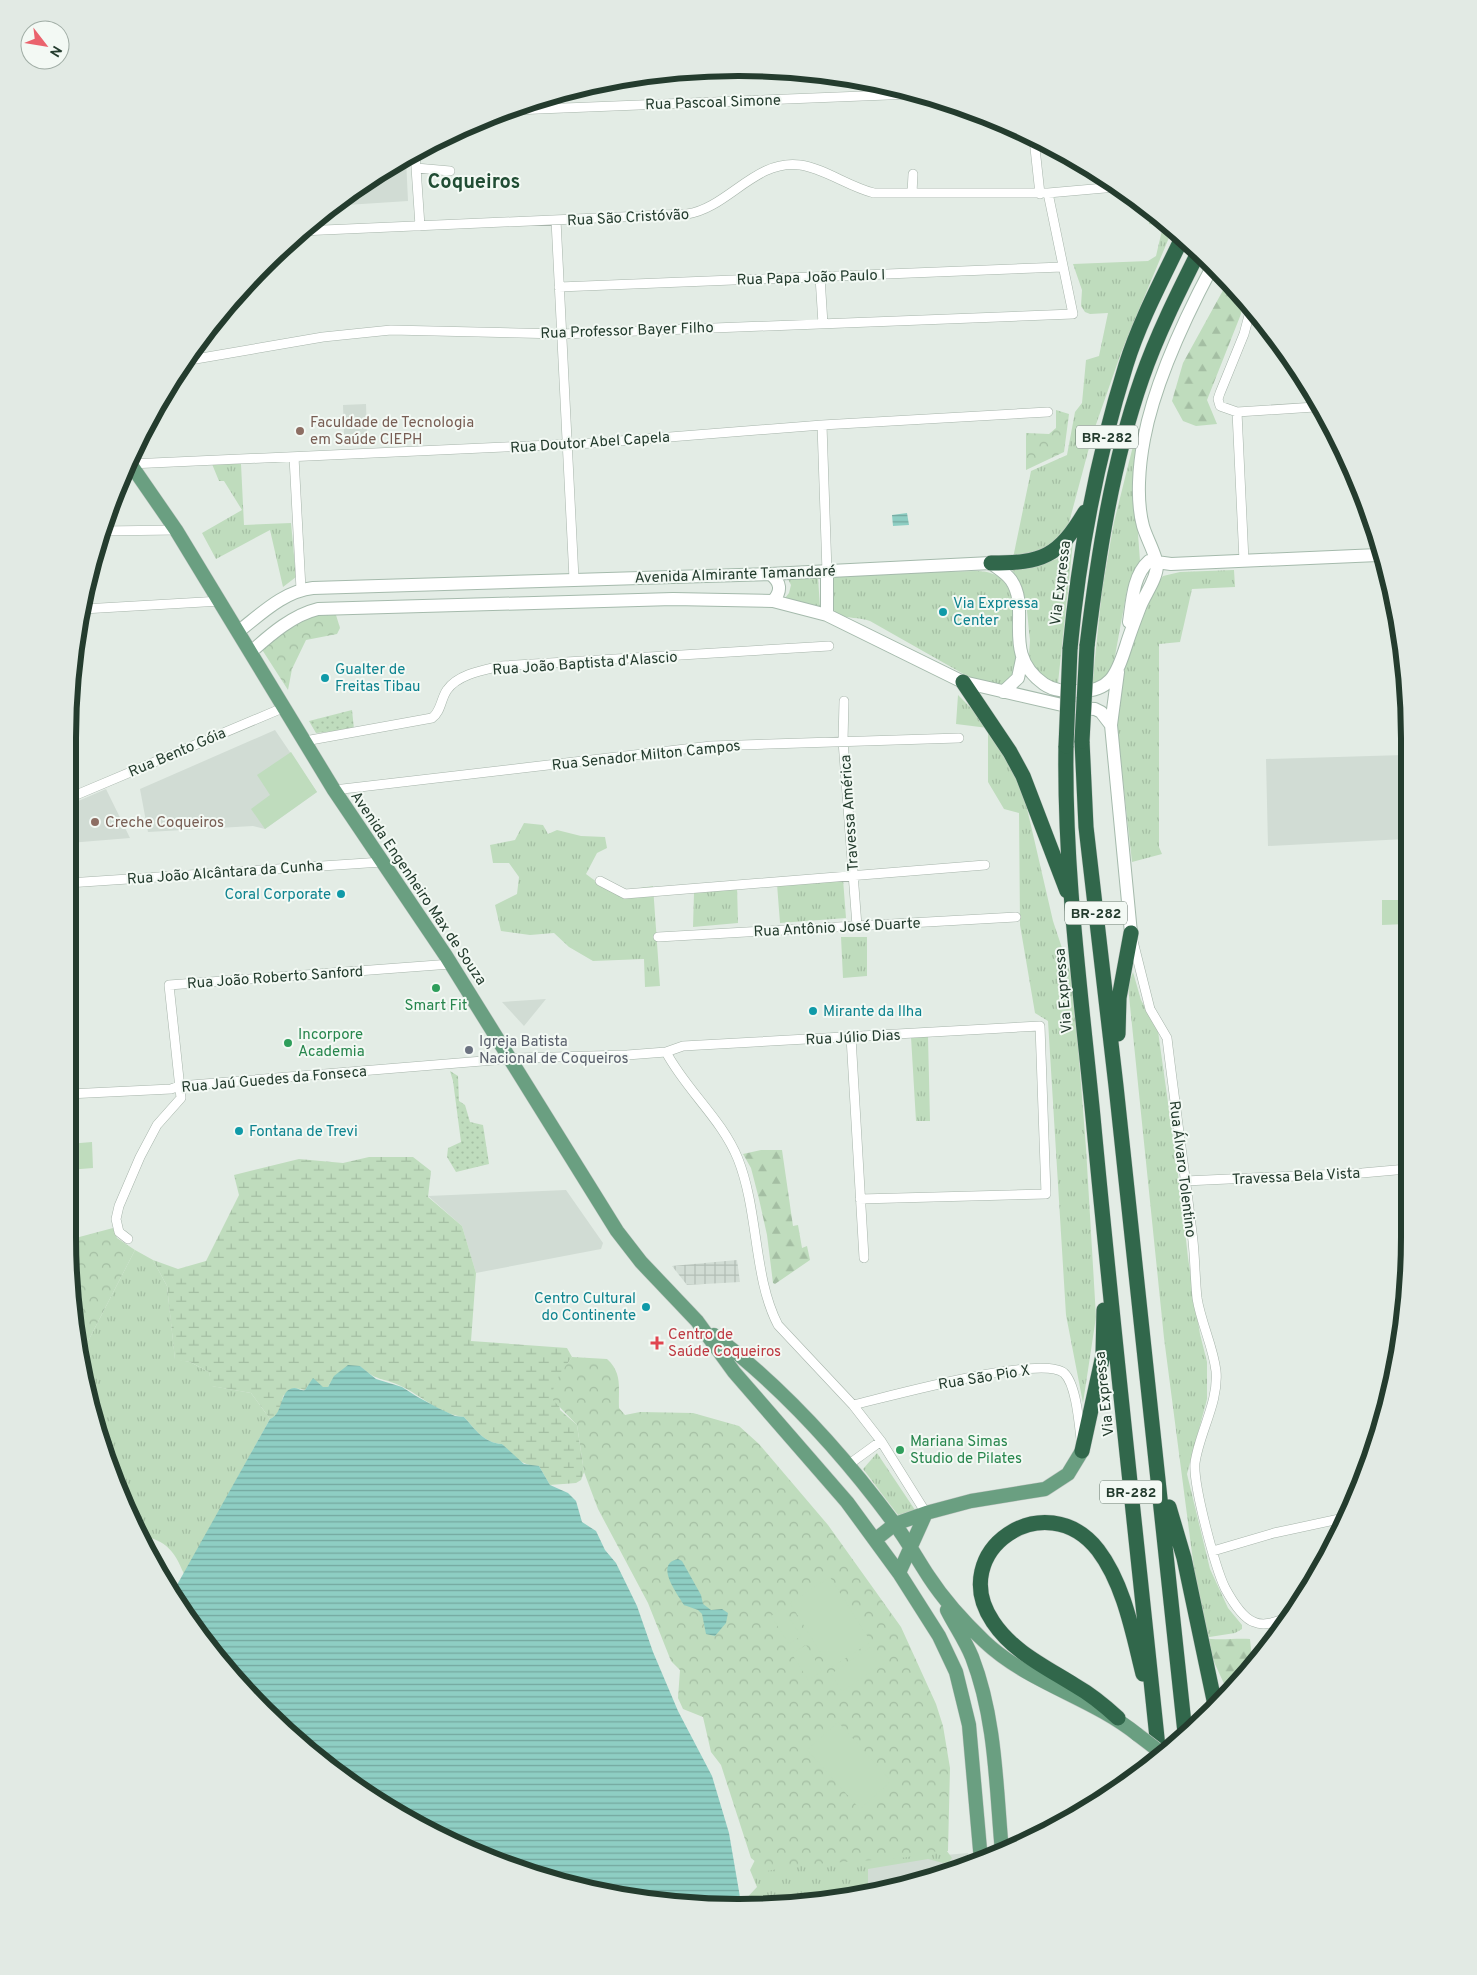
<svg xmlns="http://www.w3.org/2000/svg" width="1477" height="1975" viewBox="0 0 1477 1975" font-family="Overpass,sans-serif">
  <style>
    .built { fill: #d1dcd4 }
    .industrial { fill: url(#industrial-grid) }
    .grass { fill: url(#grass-tufts) }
    .forest { fill: url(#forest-firs) }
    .wetland { fill: url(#wetland-marsh) }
    .park { fill: url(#park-crowns) }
    .garden { fill: url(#garden-dots) }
    .pitch { fill: #bfdcbd }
    .water { fill: url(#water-rules) }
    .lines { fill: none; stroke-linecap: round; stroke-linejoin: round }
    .minor-casing { stroke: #a6b4aa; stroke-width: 10 }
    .secondary-casing { stroke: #a5baac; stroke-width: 14 }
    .primary-casing { stroke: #c2c8c4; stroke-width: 15 }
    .motorway-casing { stroke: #c2c8c4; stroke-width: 16 }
    .minor { stroke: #fff; stroke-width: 9 }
    .secondary { stroke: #fff; stroke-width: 12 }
    .primary { stroke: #6a9f81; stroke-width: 14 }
    .motorway { stroke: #31674b; stroke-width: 15 }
    .primary-bridge-casing { stroke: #c2c8c4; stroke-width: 15; stroke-linecap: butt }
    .motorway-bridge-casing { stroke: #c2c8c4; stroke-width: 16; stroke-linecap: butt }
    .primary-bridge { stroke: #6a9f81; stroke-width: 14 }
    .motorway-bridge { stroke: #31674b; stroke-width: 15 }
    .education-dot { fill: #8d6e63; stroke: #f3f9f4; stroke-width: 2 }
    .culture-dot { fill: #0f9aa8; stroke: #f3f9f4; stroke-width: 2 }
    .leisure-dot { fill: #2e9e5b; stroke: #f3f9f4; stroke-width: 2 }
    .worship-dot { fill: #6b7280; stroke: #f3f9f4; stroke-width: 2 }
    .health-dot { fill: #e0444e; stroke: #f3f9f4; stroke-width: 2 }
    .labels { text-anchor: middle; stroke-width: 4; stroke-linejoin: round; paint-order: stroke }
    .shield { fill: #f3f9f4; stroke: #627569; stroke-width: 1 }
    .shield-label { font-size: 14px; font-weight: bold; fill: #243c2e }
    .street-label { font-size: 15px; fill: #243c2e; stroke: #f3f9f4 }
    .education-label { font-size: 15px; fill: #785e54; stroke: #f3f9f4; text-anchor: start }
    .culture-label { font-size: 15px; fill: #0d838f; stroke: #f3f9f4; text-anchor: start }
    .leisure-label { font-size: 15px; fill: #27864d; stroke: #f3f9f4; text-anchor: start }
    .worship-label { font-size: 15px; fill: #5b616d; stroke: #f3f9f4; text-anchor: start }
    .health-label { font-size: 15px; fill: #be3a42; stroke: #f3f9f4; text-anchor: start }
    .district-label { font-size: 20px; font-weight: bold; fill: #214d34; stroke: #f3f9f4 }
    .rim { fill: none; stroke: #243c2e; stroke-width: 6 }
  </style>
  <defs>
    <pattern id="industrial-grid" width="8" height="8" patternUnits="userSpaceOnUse" patternTransform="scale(1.25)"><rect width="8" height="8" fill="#d1dcd4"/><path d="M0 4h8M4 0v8" fill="none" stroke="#b3beb6"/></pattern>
    <pattern id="grass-tufts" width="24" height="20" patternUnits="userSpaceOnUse" patternTransform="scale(1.25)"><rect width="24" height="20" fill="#bfdcbd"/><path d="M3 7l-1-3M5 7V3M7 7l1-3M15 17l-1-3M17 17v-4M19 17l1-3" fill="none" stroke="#a4bea3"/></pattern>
    <pattern id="forest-firs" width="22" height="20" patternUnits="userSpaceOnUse" patternTransform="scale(1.25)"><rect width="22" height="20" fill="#bfdcbd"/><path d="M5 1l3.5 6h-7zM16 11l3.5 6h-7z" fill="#a4bea3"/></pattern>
    <pattern id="wetland-marsh" width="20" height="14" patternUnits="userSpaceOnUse" patternTransform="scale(1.25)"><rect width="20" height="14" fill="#bfdcbd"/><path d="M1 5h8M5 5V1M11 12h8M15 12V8" fill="none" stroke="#a4bea3"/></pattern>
    <pattern id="park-crowns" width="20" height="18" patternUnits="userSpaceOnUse" patternTransform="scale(1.25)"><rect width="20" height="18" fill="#bfdcbd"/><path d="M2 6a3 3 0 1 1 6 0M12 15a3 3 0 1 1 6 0" fill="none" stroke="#a4bea3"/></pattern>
    <pattern id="garden-dots" width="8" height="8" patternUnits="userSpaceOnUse" patternTransform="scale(1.25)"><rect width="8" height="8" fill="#bfdcbd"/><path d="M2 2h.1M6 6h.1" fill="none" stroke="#a4bea3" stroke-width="1.8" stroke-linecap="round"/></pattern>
    <pattern id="water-rules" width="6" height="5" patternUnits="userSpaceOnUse" patternTransform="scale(1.25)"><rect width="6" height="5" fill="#8ecec3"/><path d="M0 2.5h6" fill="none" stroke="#74a89f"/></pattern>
  </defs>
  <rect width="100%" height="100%" fill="#e3ece5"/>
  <path class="built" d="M406 159 408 201 331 206Z
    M366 404 367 434 344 435 343 405Z
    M275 730 317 792 265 829 253 826 148 832 140 789Z
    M1404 755 1405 839 1268 846 1266 759Z
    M106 789 130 838 69 843V805Z
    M546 999 524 1026 502 1002Z
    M566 1190 603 1243 601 1249 476 1273 462 1226 428 1196Z
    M968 1853 969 1864 870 1895 783 1906 767 1871Z"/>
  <path class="industrial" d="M737 1260 740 1282 687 1285 672 1266Z"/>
  <path class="grass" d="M1150 212 1173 228 1121 353 1093 433 1066 534 1052 548 1013 558 1031 471 1067 455 1075 412 1082 403 1086 360 1099 356 1108 313 1090 314 1085 312 1081 306 1082 290 1073 264 1148 261 1156 256 1163 226 1149 224Z
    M1137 430 1134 479 1140 561 1127 590 1113 667 1107 679 1092 687 1102 590 1114 522Z
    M212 464H241L244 525 291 523 296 577 283 587 270 530 216 559 202 533 242 510 224 481H219Z
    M1073 542 1058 683C1045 681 1033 673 1030 660 1028 654 1030 647 1030 640 1027 616 1028 590 1012 570L1057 559Z
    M1234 570 1235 587 1192 589 1180 642 1159 644V847L1162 854 1132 862 1116 717 1123 675 1137 625 1152 590 1163 576 1180 572Z
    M975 571C996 571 1006 579 1013 599L1017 669 1005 685 997 687 967 676 870 621C859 617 848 619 836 614L833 608V578L837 575Z
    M818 577 820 608 785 598 789 593 791 585 788 579Z
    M958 695 990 727 1023 791 1053 921 1073 981 1086 1148 1096 1317 1083 1403 1066 1315 1048 1021 1035 1013 1020 925 1019 813 1004 809 988 782V728L956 724Z
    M524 823 543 825 548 834 557 830 581 836 605 837 607 848 597 853 586 874C614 896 620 891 653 886L660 986 645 987 644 959 593 961 569 947 554 933 530 935 501 931 495 905 517 894 519 877 509 863H493L490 845 515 840Z
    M843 879 846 918 780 923 777 884Z
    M737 886 738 923 693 927 694 893Z
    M841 937H867V976L843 978Z
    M1133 972 1141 1000 1158 1031 1182 1203 1188 1258 1200 1334 1207 1362V1399L1187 1474 1210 1569 1228 1608 1242 1625V1629L1235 1633 1203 1638 1164 1338 1128 986Z
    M928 1036 930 1121H916L911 1037Z
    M135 1250 153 1260 167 1286 175 1359 190 1362 209 1372 212 1386 251 1393 270 1419 184 1574C174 1550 167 1542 142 1535L90 1410 83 1351Z
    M877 1453 915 1510 898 1515 863 1469Z
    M944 1847 952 1858 949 1862 943 1863 928 1859 868 1869V1895L783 1906 742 1903 757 1887 750 1870 757 1856Z"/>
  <path class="forest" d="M1227 283 1242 300 1241 314 1207 400 1217 424 1196 426 1183 421 1172 401 1183 363Z
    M761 1150H782L793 1226 798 1225 802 1248 807 1246 810 1260 775 1284 773 1283 767 1235 759 1199 751 1168 743 1154Z
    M1203 1638C1220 1641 1233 1638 1250 1639L1252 1659 1256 1660 1243 1679 1226 1695V1688Z"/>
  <path class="wetland" d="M369 1157H413L431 1171 428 1197 462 1226 476 1273 471 1341 567 1348 572 1357 557 1380 560 1410 577 1425 584 1472 581 1480 576 1483 550 1485 539 1466C522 1466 513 1456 502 1444 484 1443 475 1429 464 1417 439 1414 422 1396 401 1386 382 1377 377 1382 360 1366L330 1383 328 1387 325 1388 310 1383 305 1390 294 1388 283 1396C282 1405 279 1416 270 1419L251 1393 211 1386 209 1372 190 1362 175 1360 167 1286 153 1260 178 1269 206 1261 239 1195 234 1175 299 1159 343 1163Z"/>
  <path class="park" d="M1056 410 1069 414 1064 452 1026 470V433L1049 434 1056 428Z
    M328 613 336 615 340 628 337 634 306 640 292 669 288 690 261 648 307 616Z
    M113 1228 117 1238 135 1250 83 1351 68 1240Z
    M572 1357 607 1359C623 1373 618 1389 619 1408L625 1415 640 1412 693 1413 739 1426 759 1444 828 1525 901 1627 936 1704 943 1726 950 1768 948 1851C931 1850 918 1856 900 1858 856 1862 811 1862 767 1871L751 1858 721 1765 711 1752 703 1717 683 1709 678 1698 680 1670 671 1661 648 1603 598 1509 584 1472 577 1425 553 1400C550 1384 564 1369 572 1357Z"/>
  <path class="garden" d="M352 710 354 729 316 733 309 721Z
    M450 1071 458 1076 459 1101 465 1105 470 1122 483 1125 489 1164 456 1172 447 1157 448 1148 461 1142 453 1081Z"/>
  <path class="pitch" d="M291 752 317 792 265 829 251 809 270 795 257 775Z
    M1382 900H1405L1406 924 1382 925Z
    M92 1142 93 1168 68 1170V1144Z
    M830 1577 871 1642 830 1668 790 1603Z
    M783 1608 801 1636 789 1644 771 1616Z
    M806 1645 822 1671 808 1680 792 1654Z
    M873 1645 885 1663 842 1691 831 1674Z
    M838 1722 891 1781 860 1809 807 1750Z"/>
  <path class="water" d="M907 513 909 525 893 526 892 515Z
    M348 1365 360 1366 376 1379 402 1387 416 1396 438 1408 455 1416 464 1417C475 1429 484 1443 502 1444L524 1464 539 1466 550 1485 568 1493 576 1501 582 1522 596 1531 605 1550 616 1563 637 1606 653 1652 678 1711 712 1776 729 1833 741 1903 607 1895 441 1838 330 1769 264 1711 173 1592 270 1419C284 1414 279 1389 294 1388 298 1388 300 1391 305 1390L313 1378 323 1387H328L334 1376Z
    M678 1559 682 1561 701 1595 703 1604 711 1610 722 1609 728 1613 726 1623 715 1636 706 1634 702 1614 698 1610 684 1605C677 1593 654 1564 678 1559Z"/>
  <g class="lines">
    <defs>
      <path id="minor" d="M514 110 913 94
        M1034 139 1040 194
        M415 153 420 226
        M416 168 450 171
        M912 193 913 174
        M556 220 574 579
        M301 231 687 214C728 208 755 159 800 165 824 168 849 187 874 193H1048L1116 187
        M820 277 823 324
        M559 287 1063 267
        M1251 308 1244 334 1220 393 1218 399 1220 406 1237 412 1315 407
        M184 361 323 337 391 330 562 334 1073 314 1048 193
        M1237 412 1244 561
        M822 425 827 572
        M294 457 301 589
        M130 464 594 443 822 425 1048 412
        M103 531 176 530
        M83 609 221 601
        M844 701 843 741 857 926
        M305 741 432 718C441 712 441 698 447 690 458 674 484 670 501 666L829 646
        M334 790 711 746 959 738
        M69 798 285 707
        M600 881 625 894 985 865
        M68 883 382 862
        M658 937 1016 917
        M1133 941 1150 1009 1167 1038C1175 1106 1185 1173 1193 1241 1195 1260 1195 1279 1197 1298 1201 1323 1213 1346 1216 1371 1219 1402 1199 1433 1195 1463 1193 1485 1215 1567 1225 1588 1231 1599 1242 1618 1254 1622 1265 1627 1277 1621 1287 1618
        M851 1037 864 1258
        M666 1052 683 1046 1040 1026 1046 1194 860 1199
        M68 1094 171 1089 179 1086 519 1058 627 1055 666 1052C686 1090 722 1119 738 1159 759 1212 753 1277 778 1325L853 1405 881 1441 926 1513
        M1185 1181 1362 1173 1407 1169
        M128 1239 119 1232 116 1219 119 1206 140 1157 157 1125 181 1098 169 985 451 964
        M853 1405C887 1397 1041 1354 1064 1373 1076 1384 1079 1422 1081 1439
        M848 1465 881 1441
        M1213 1551 1274 1533 1344 1518"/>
      <path id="secondary" d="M827 572V615
        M770 574C781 582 782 591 773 601
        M1129 622C1132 602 1133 575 1149 561L1171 564 1378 555
        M239 631C261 614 284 591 313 588L770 574 991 563C997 568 1006 573 1011 580 1032 610 1000 653 1044 684 1054 691 1065 691 1076 691 1110 693 1117 674 1126 646 1130 633 1135 620 1140 607 1145 594 1157 579 1157 565 1157 557 1146 537 1143 526 1136 500 1139 465 1144 439 1154 385 1186 316 1212 267
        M252 651C271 634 293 615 318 609L673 599 773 601 827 615 963 682 1075 708 1095 709 1101 712 1111 725
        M1118 672 1111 725 1131 933
        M1003 692 1018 678 1022 659"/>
      <path id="primary" d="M129 462 176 530 334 790 446 956 617 1231 641 1262 697 1321 734 1372 847 1502 899 1573 939 1636 956 1672 969 1725 981 1861
        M714 1335C782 1387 843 1454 894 1523 907 1540 917 1559 929 1577 944 1600 964 1622 984 1641 1028 1683 1091 1697 1138 1735
        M876 1539 895 1524 926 1513 971 1501 1045 1489 1068 1474 1082 1451
        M899 1573 926 1513
        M947 1610C955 1626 965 1640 972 1657 996 1719 996 1787 1002 1852"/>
      <path id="motorway" d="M991 563C1043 563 1058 557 1085 512
        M1087 646C1098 556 1112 464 1142 378 1157 335 1178 293 1198 253
        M1070 649C1079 552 1097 458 1126 365 1140 320 1163 278 1183 236
        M963 682 1010 752 1023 776 1067 891
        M1082 741 1086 827 1116 1086 1185 1733
        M1066 746C1064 870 1081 994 1093 1117 1113 1331 1137 1544 1159 1757
        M1118 1034 1119 998 1131 933
        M1082 1451 1103 1355 1104 1310
        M1169 1507 1184 1558 1215 1705
        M1118 1718C1105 1706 1092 1695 1076 1686 1046 1667 1013 1652 993 1622 945 1551 1046 1483 1098 1550 1124 1584 1133 1634 1143 1674"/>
    </defs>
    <use href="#minor" class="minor-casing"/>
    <use href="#secondary" class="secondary-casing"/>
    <use href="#primary" class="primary-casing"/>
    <use href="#motorway" class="motorway-casing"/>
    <use href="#minor" class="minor"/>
    <use href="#secondary" class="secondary"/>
    <use href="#primary" class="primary"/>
    <use href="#motorway" class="motorway"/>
    <defs>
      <path id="primary-bridge" d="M1138 1735 1163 1754"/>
      <path id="motorway-bridge" d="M1082 741 1087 646
        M1066 746 1070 649"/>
    </defs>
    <use href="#primary-bridge" class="primary-bridge-casing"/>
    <use href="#motorway-bridge" class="motorway-bridge-casing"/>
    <use href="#primary-bridge" class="primary-bridge"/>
    <use href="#motorway-bridge" class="motorway-bridge"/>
  </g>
  <g class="education-dot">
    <circle cx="300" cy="431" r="5"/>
    <circle cx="95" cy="822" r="5"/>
  </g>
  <g class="culture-dot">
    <circle cx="943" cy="612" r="5"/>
    <circle cx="325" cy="678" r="5"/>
    <circle cx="341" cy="894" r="5"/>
    <circle cx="813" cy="1011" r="5"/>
    <circle cx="239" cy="1131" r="5"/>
    <circle cx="646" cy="1307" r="5"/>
  </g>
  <g class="leisure-dot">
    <circle cx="436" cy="988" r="5"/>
    <circle cx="288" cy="1043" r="5"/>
    <circle cx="900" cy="1450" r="5"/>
  </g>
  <circle class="worship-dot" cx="469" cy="1050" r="5"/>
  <path class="health-dot" d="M654.5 1335.5h5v5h5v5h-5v5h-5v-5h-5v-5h5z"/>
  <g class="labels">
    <g class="shield">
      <rect x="1076" y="425.5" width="62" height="23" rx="4"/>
      <rect x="1065" y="901.5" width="62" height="23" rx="4"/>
      <rect x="1100" y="1480.5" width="62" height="23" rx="4"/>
    </g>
    <g class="shield-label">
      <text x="1107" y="442">BR-282</text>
      <text x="1096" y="918">BR-282</text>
      <text x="1131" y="1497">BR-282</text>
    </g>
    <g class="street-label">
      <text transform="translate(713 102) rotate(-2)" y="5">Rua Pascoal Simone</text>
      <text transform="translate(628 217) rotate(-3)" y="5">Rua São Cristóvão</text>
      <text transform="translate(811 277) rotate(-2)" y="5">Rua Papa João Paulo I</text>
      <text transform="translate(627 330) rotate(-2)" y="5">Rua Professor Bayer Filho</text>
      <text transform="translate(590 442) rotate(-4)" y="5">Rua Doutor Abel Capela</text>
      <text transform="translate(735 574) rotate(-2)" y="5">Avenida Almirante Tamandaré</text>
      <text transform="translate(1060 583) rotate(-83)" y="5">Via Expressa</text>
      <text transform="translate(585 663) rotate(-4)" y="5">Rua João Baptista d'Alascio</text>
      <text transform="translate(177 752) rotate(-23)" y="5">Rua Bento Góia</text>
      <text transform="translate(646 755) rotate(-6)" y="5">Rua Senador Milton Campos</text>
      <text transform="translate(849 813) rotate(-94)" y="5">Travessa América</text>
      <text transform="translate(225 872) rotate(-4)" y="5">Rua João Alcântara da Cunha</text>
      <text transform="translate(419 888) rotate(56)" y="5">Avenida Engenheiro Max de Souza</text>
      <text transform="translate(837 927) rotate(-3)" y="5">Rua Antônio José Duarte</text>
      <text transform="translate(275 977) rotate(-4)" y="5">Rua João Roberto Sanford</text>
      <text transform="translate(1063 991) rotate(-95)" y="5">Via Expressa</text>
      <text transform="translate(853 1037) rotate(-3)" y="5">Rua Júlio Dias</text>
      <text transform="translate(274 1079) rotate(-5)" y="5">Rua Jaú Guedes da Fonseca</text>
      <text transform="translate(1183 1169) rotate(83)" y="5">Rua Álvaro Tolentino</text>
      <text transform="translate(1296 1176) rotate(-3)" y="5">Travessa Bela Vista</text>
      <text transform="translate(984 1377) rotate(-9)" y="5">Rua São Pio X</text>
      <text transform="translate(1104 1394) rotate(-96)" y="5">Via Expressa</text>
    </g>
    <g class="education-label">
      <text x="310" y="427">Faculdade de Tecnologia<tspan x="310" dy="17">em Saúde CIEPH</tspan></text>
      <text x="105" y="827">Creche Coqueiros</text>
    </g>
    <g class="culture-label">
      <text x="953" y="608">Via Expressa<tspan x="953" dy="17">Center</tspan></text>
      <text x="335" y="674">Gualter de<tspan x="335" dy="17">Freitas Tibau</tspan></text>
      <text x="331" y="899" text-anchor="end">Coral Corporate</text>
      <text x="823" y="1016">Mirante da Ilha</text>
      <text x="249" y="1136">Fontana de Trevi</text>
      <text x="636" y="1303" text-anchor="end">Centro Cultural<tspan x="636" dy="17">do Continente</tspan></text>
    </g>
    <g class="leisure-label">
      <text x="436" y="1010" text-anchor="middle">Smart Fit</text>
      <text x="298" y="1039">Incorpore<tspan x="298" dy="17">Academia</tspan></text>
      <text x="910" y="1446">Mariana Simas<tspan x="910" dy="17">Studio de Pilates</tspan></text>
    </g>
    <g class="worship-label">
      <text x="479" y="1046">Igreja Batista<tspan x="479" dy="17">Nacional de Coqueiros</tspan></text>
    </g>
    <g class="health-label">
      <text x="668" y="1339">Centro de<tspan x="668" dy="17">Saúde Coqueiros</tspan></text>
    </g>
    <g class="district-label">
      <text x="474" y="188">Coqueiros</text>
    </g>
  </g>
  <path d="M0 0H1477V1975H0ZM738 76H739A662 662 0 0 1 1401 738V1237A662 662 0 0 1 739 1899H738A662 662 0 0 1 76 1237V738A662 662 0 0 1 738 76Z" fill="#e2eae4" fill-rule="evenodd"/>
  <path class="rim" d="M738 76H739A662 662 0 0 1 1401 738V1237A662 662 0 0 1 739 1899H738A662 662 0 0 1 76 1237V738A662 662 0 0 1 738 76Z"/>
  <g transform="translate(45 45) rotate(121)"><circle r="24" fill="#f3f9f4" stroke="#a0ada5"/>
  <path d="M0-4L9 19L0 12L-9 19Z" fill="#ea636d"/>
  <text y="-8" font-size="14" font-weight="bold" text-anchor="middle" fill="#243c2e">N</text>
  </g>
</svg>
